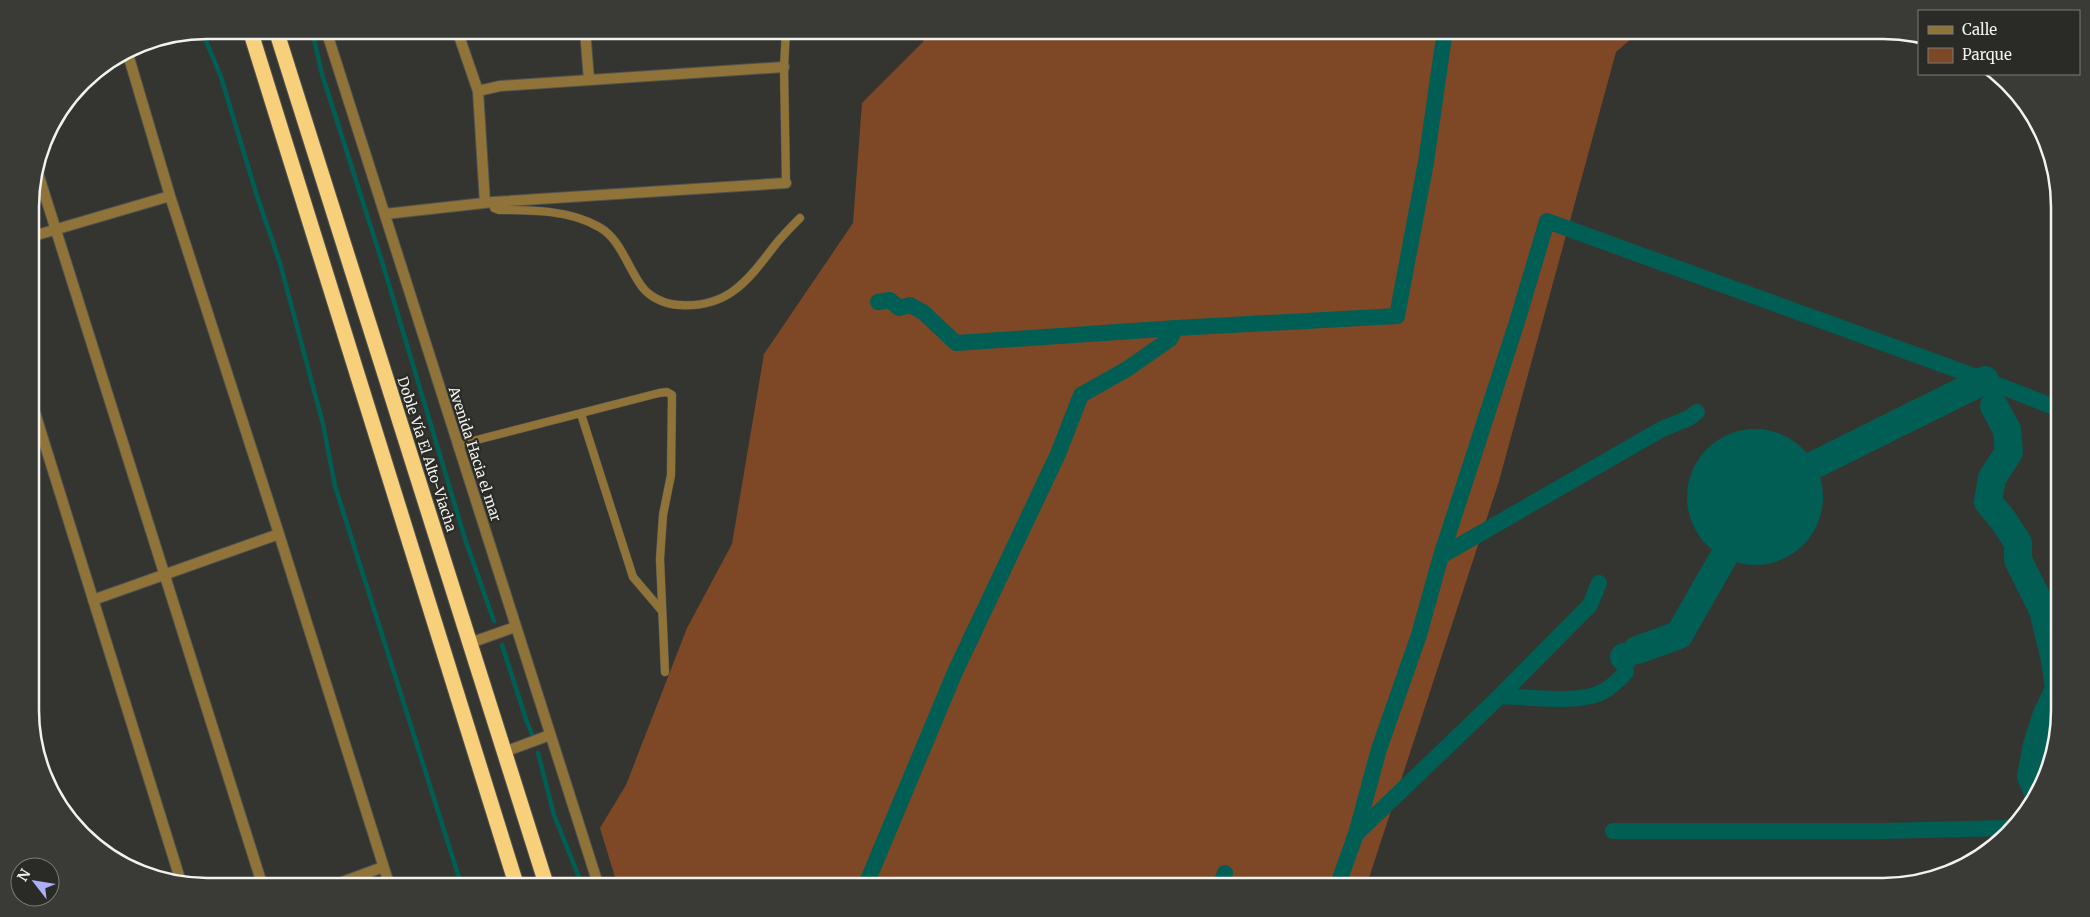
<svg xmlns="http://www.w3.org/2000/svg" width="2090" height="917" viewBox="0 0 2090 917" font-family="Merriweather,serif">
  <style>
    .green { fill: #7e4826 }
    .water { fill: #005e55 }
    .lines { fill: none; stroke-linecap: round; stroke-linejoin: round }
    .stream { stroke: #005e55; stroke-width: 4.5 }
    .canal { stroke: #005e55; stroke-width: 16 }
    .river { stroke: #005e55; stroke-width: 28 }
    .lane-casing { stroke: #52534f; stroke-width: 9 }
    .street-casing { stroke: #52534f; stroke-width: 12 }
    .highway-casing { stroke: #52534f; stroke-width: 17 }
    .lane { stroke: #907338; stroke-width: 8 }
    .street { stroke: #907338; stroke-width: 10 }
    .highway { stroke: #f8cf7a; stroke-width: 15 }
    .labels { text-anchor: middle; stroke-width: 4.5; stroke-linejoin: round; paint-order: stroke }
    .street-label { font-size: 14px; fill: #f2f3ef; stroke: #2a2b26 }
    .rim { fill: none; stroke: #f2f3ef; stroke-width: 2.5 }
  </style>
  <rect width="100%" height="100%" fill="#343530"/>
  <path class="green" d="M928 30H1641L1616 52 1499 481 1366 887H618L600 828 626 785 687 628 732 544 764 354 853 223 862 103 923 42Z"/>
  <path class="water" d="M1687 497a68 68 0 1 1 136 0a68 68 0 1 1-136 0Z
    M1610 657a14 14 0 1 1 28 0a14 14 0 1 1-28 0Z"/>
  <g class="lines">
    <path class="stream" d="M312 30 322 74 384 268 466 542 494 621
      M202 31 221 77 257 196 280 263 323 424 335 486 462 887
      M502 645 527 722 534 739
      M538 753 554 815 583 887"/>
    <path class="canal" d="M878 302 890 300 899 308 910 305 923 312 956 343 1176 328 1397 316 1426 162 1445 30
      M1441 556 1662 429 1689 418 1697 412
      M1500 696 1590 605 1599 583
      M1613 831H1882L2008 828
      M1356 834 1379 749 1419 635 1441 556 1517 322 1547 221 1985 380 2059 409
      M865 887 955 672 1058 454 1081 395 1127 369 1170 339 1176 328
      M1220 887 1225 873
      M1337 887 1356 834 1500 696C1527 697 1580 704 1602 692 1612 687 1619 680 1626 672"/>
    <path class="river" d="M1994 406 2007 430 2009 452 1992 478 1988 502 2004 521 2018 543V560L2043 610 2055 660 2059 689 2046 717 2037 745 2031 776 2037 790
      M1814 465 1985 380
      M1637 650 1679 635 1723 558"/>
    <defs>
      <path id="lane" d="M786 183 784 67 786 30
        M493 202 494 208 499 210C532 210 570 210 599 227 621 239 628 269 643 288 651 298 667 305 680 305 726 308 746 283 772 249 780 238 790 228 800 218
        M581 414 633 577 662 611
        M457 445 659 393 667 392 672 395 671 475 663 515 660 559 665 672"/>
      <path id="street" d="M326 30 599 887
        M457 30 478 91 485 203
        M585 30 589 80
        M127 51 170 196 279 534 390 887
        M478 91 500 86 784 67
        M37 170 263 887
        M385 214 493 202 786 183
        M30 237 170 196
        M31 400 181 882
        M93 600 279 534
        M470 643 515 627
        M504 752 550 735
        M329 887 383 867"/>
      <path id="highway" d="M250 30 517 887
        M276 30 547 887"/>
    </defs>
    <use href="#lane" class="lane-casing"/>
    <use href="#street" class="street-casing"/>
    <use href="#highway" class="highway-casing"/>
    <use href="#lane" class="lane"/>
    <use href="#street" class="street"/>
    <use href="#highway" class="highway"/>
  </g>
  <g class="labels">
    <g class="street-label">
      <text transform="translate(427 454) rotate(72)" y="5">Doble Vía El Alto-Viacha</text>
      <text transform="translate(475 454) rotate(72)" y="5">Avenida Hacia el mar</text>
    </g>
  </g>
  <path d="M0 0H2090V917H0ZM207 39H1883A168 168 0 0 1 2051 207V710A168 168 0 0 1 1883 878H207A168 168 0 0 1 39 710V207A168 168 0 0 1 207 39Z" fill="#3a3b36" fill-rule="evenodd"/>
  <path class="rim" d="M207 39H1883A168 168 0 0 1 2051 207V710A168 168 0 0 1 1883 878H207A168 168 0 0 1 39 710V207A168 168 0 0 1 207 39Z"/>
  <rect x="1918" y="10" width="162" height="65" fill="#2a2b26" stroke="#7a7b76"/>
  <rect x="1928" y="26" width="25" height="8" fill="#907338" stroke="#7a7b76"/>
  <text x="1962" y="35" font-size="15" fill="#f2f3ef">Calle</text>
  <rect x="1928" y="48" width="25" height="15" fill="#7e4826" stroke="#7a7b76"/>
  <text x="1962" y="60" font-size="15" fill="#f2f3ef">Parque</text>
  <g transform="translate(35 882) rotate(301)"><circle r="24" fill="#2a2b26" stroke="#7a7b76"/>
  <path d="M0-4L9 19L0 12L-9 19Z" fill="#adaffb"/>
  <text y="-8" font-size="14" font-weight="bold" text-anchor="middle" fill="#f2f3ef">N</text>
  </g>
</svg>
